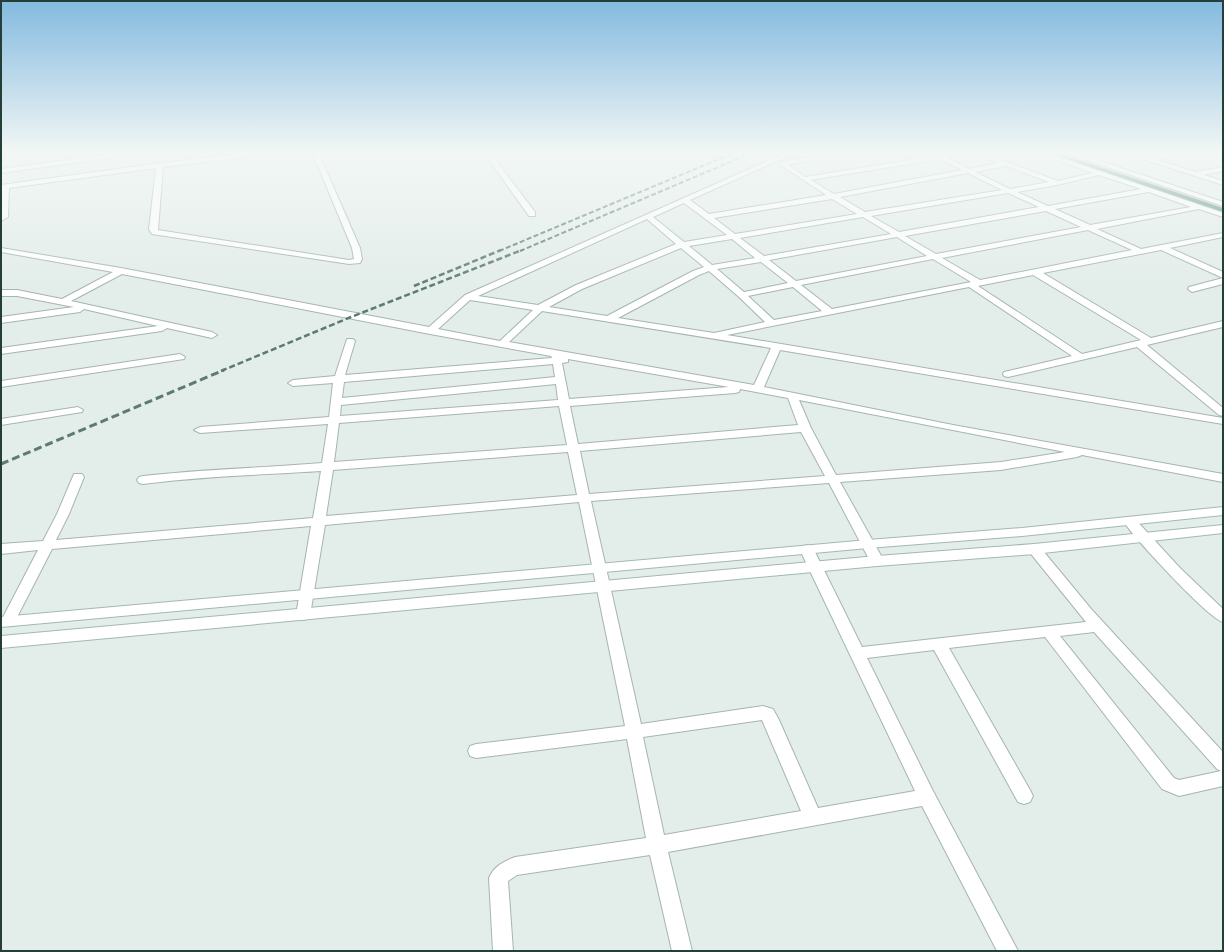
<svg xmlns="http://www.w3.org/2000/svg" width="1224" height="952" viewBox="0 0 1224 952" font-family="Raleway,sans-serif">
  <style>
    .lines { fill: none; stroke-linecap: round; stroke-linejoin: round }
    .minor-casing { stroke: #a6b5b0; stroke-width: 2 }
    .secondary-casing { stroke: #a2b9b1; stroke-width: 2 }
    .trunk-casing { stroke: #c1c9c7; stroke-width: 2 }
    .minor { fill: #fff; fill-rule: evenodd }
    .secondary { fill: #fff; fill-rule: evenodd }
    .trunk { fill: #4c867b; fill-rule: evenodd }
    .rail-far2 { stroke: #5d7a73; stroke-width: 2; stroke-dasharray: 5 2.5; stroke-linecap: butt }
    .rail-far1 { stroke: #5d7a73; stroke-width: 2.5; stroke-dasharray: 6 3; stroke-linecap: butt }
    .rail { stroke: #5d7a73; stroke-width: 3; stroke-dasharray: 8 4; stroke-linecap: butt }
  </style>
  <rect width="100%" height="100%" fill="#e3ede9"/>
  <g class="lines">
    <defs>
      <path id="minor" d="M6 154H23L1 159V155Z
        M108 154H127L124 156 1 173V169Z
        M238 154H259L256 156 163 167 158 230 349 260 354 259 352 248 313 154H319L360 248 362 259 360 263 349 264 152 234 149 229 156 168 9 188 8 217 1 221 2 189H1V185L160 163Z
        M485 154H491L535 212V216H529Z
        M783 154H793L690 200 709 214 826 195 779 164 782 162 825 154H840L788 165 805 177 934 156 931 154H964L947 158 969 169 998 163 976 154H986L1058 181 1092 173 1040 154H1050L1223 213V217L1199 209 1097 229 1141 249 1223 233V237L1170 248 1223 272V278L1161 250 1043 273 1151 338 1223 321V327L1147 345 1223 408V416L1219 415 1137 347 1008 377 1004 376 1003 374 1004 372 1072 356 969 287 727 335 1223 418V424L780 350 764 387 953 425 1223 474V482L1082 455 1077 457 1001 470 840 482 884 561 882 564 877 566 872 564 870 561 829 483 591 501 641 724 763 706 773 709 779 720 818 808 915 791 800 550 802 547 807 545 812 547 814 550 862 647 1086 622 1027 549 1029 546 1034 544 1039 546 1092 610 1223 752V786L1179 796 1162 789 1045 637 949 648 1030 790 1033 796 1030 802 1024 804 1018 802 934 650 867 658 933 791 1018 951H997L922 806 668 852 692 951H672L650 855 517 875 508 881 513 951H493L489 878C494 866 503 862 515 857L646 838 627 739 476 758 470 756 468 751 470 746 476 744 625 726 579 502 325 525 310 615 308 619 303 620 298 619 296 615 311 526 52 549 13 625 8 626 3 625 1 621 38 550 1 554V544L43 541 57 514 74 474H82L84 477 69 514 56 540 313 518 321 471C262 475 202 476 143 484L139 483 137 480 139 477 143 476C203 469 263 468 322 463L328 424 200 433 194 430 200 427 329 417 333 383 293 386 288 383 293 380 335 376 347 339H353L355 341 345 375 552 358 551 356 430 334 122 274 71 301 212 332 217 335 212 338 167 328 162 331 1 354V348L158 326 84 309 80 312 1 323V317L74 307 17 296H1V290H17L62 299 113 272 1 252V248L121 268 429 327 465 295ZM940 159 962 170 834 194 811 180ZM1006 166 1049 182 1010 189 975 172ZM968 173 1002 190 865 212 840 197ZM1099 175 1141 189 1048 206 1017 192 1057 185ZM1149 192 1191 207 1090 225 1055 209ZM1008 193 1039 207 899 232 871 216ZM832 199 857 214 735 234 714 218ZM684 203 727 235 684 242 653 217ZM1046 211 1081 227 936 254 905 236ZM863 217 891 234 764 256 740 238ZM647 219 676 244 576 285 538 305 478 296ZM1088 230 1132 250 980 280 942 258ZM897 237 927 256 796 281 769 260ZM732 239 755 258 712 265 689 246ZM681 248 704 267 693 271 607 316 549 307 582 289ZM933 259 971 282 832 309 801 285ZM761 262 788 283 744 292 717 269ZM709 271 739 297 765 322 714 333 618 318 699 275ZM1033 275 1141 340 1082 354 978 286ZM793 287 822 311 774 320 748 296ZM470 300 533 310 500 341 438 329ZM542 311 771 348 754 385 509 342ZM568 359 729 387 569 399 562 363 568 362ZM553 364 555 377 342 398 344 382ZM556 384 558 400 340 416 341 405ZM740 389 788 398 798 425 578 444 570 406 735 393 739 392ZM799 400 1065 452 1001 462 836 475 811 428ZM559 406 567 445 334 462 339 423ZM801 432 825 476 589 494 580 451ZM568 452 577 495 326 516 333 470ZM1094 632 1217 769 1221 771 1179 780 1174 778 1060 636ZM762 720 801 811 664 835 643 737Z
        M1069 154H1079L1223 202V206Z
        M1127 154H1137L1149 158 1167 154H1183L1156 160 1196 172 1223 167V171L1204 175 1223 181V185Z
        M1223 278V284L1192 292 1188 289 1189 287Z
        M180 354 185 357 184 359 1 387V381Z
        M78 407 83 410 82 412 1 425V419Z
        M1130 518 1135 519 1180 568 1223 609V622C1208 618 1134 538 1124 522L1125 519Z"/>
      <path id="secondary" d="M1223 507V515L1022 536 868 548 1 627V617L868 540 1022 528Z
        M1223 525V533L1034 554 877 566 1 648V636L877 556 1034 544Z"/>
      <path id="trunk" d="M1051 154H1061L1223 208V212Z"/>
    </defs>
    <use href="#minor" class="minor-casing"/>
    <use href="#secondary" class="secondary-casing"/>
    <use href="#trunk" class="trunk-casing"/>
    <use href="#minor" class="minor"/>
    <use href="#secondary" class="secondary"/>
    <use href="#trunk" class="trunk"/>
    <path class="rail-far2" d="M499 251 731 154
      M520 251 749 154"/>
    <path class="rail-far1" d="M414 286 501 250
      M221 371 351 317 522 250"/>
    <path class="rail" d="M1 464 224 370"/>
  </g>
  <linearGradient id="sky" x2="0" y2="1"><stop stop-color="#83badf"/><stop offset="0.53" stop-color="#f2f7f5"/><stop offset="1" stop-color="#f2f7f5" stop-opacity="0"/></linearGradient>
  <rect width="1224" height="288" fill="url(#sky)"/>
  <rect width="1224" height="952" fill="none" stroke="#233f38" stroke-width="4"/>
</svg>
